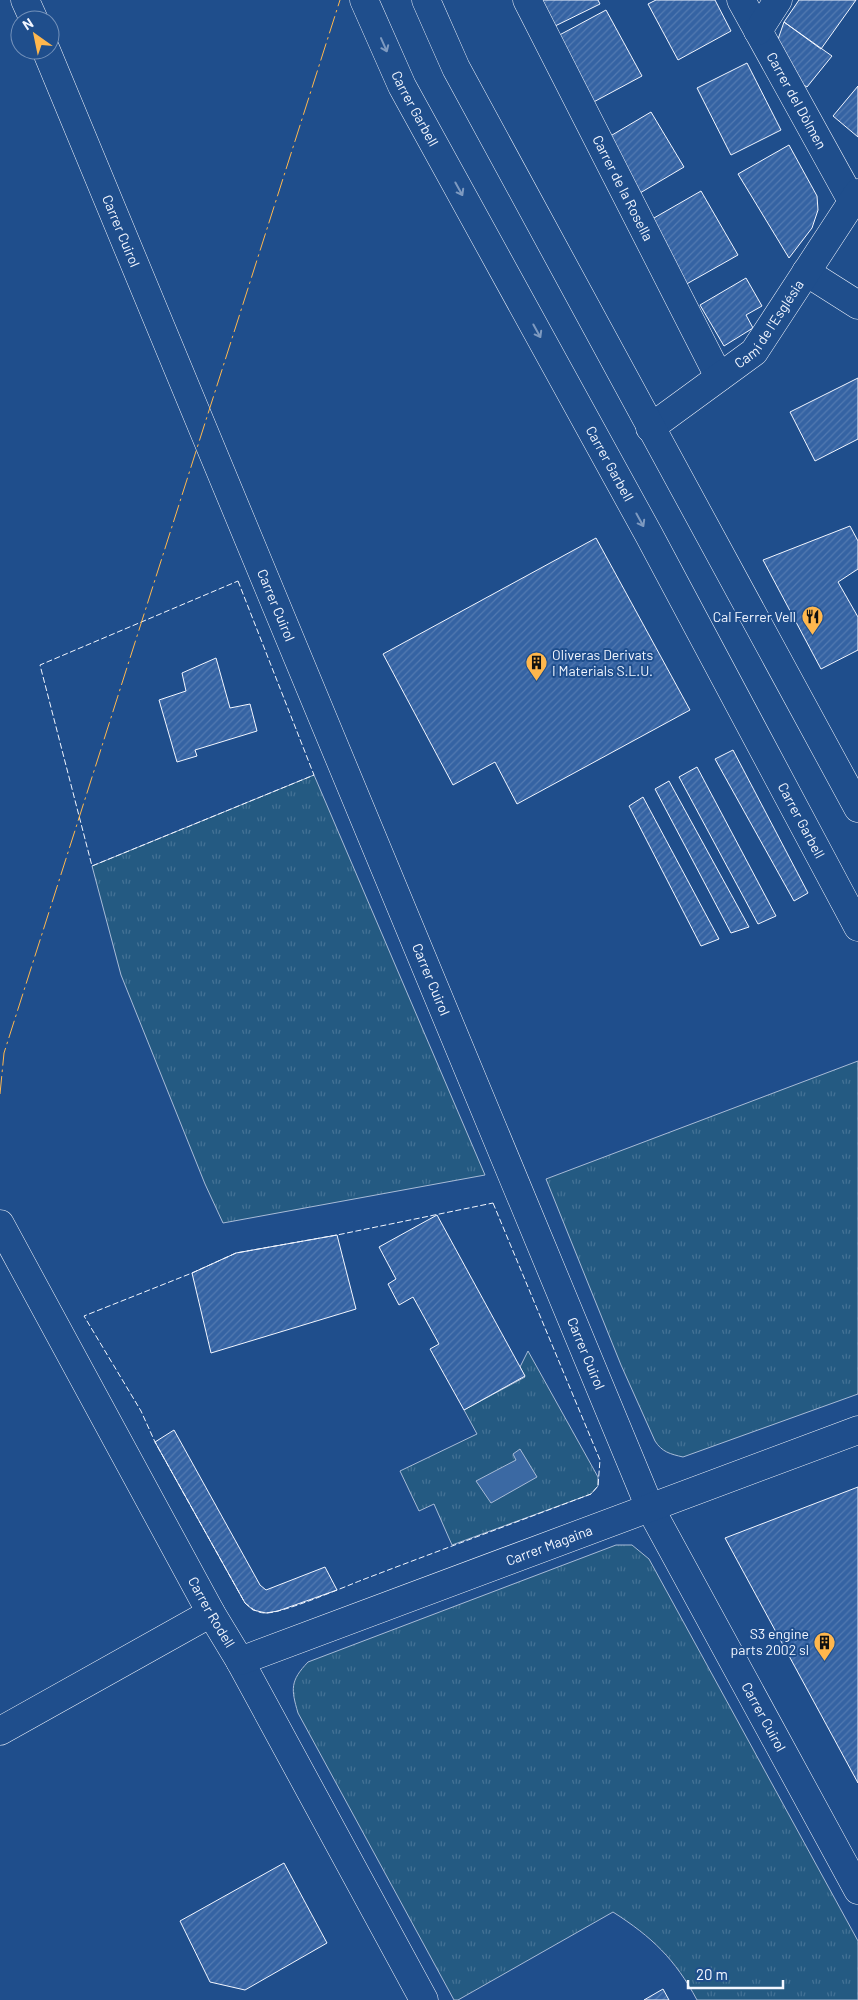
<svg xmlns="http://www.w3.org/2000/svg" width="858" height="2000" viewBox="0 0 858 2000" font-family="Barlow,sans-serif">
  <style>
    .grass { fill: url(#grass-tufts); stroke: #a8bbd7 }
    .water { fill: #3b69a3; stroke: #a8bbd7 }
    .building { fill: url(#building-hatch); stroke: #f2f6ff }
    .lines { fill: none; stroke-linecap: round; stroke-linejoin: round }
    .minor-casing { stroke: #f2f6ff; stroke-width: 29 }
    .secondary-casing { stroke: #f2f6ff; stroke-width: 29 }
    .minor { stroke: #1f4e8c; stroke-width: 28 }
    .secondary { stroke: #1f4e8c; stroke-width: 28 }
    .fence { stroke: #f2f6ff; stroke-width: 1; stroke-dasharray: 6 2.5; stroke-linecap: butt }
    .power { stroke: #ffb74d; stroke-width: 1; stroke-dasharray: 18 4 2.5 4; stroke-linecap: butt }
    .oneway { stroke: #7e9ac0 }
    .labels { text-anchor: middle; stroke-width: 4; stroke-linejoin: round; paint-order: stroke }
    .street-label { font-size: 14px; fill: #f2f6ff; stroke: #1f4e8c }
    .poi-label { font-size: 14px; fill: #f2f6ff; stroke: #1f4e8c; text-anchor: end }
  </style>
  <defs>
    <pattern id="grass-tufts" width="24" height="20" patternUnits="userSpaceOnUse" patternTransform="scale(1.25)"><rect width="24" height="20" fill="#245a82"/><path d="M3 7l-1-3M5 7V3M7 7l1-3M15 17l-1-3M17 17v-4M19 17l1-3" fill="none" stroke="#447295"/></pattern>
    <pattern id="building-hatch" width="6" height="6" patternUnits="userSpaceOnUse" patternTransform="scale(1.25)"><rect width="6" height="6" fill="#3563a3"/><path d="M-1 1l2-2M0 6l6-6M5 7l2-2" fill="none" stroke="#537ab1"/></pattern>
  </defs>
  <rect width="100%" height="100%" fill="#1f4e8c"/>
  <path class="grass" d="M314 775 485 1175 223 1223 205 1184 121 975 92 866Z
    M858 1061V1394L683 1457C670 1454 662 1452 655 1441L621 1365 546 1179Z
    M528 1351 598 1477V1486L591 1494 452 1545 434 1504 419 1511 400 1471 477 1434 464 1410 525 1377 520 1367Z
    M616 1545H632L649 1559 858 1941V2000H697C675 1959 652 1937 613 1912L458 2000H454L298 1713C291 1689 290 1681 308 1662Z"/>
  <path class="water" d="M520 1449 537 1477 491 1503 476 1481 516 1460 513 1454Z"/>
  <path class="building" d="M535 0H598L600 4 549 29Z
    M656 0H715L731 31 678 60 648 4Z
    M799 0H856L821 49 784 22Z
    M606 10 642 76 588 105 552 39Z
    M784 22 832 56 807 87 787 75 775 48Z
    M747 63 781 130 731 155 697 88Z
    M858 86V137L833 116Z
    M651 112 684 167 640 193 607 138Z
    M789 145 817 196 818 210 812 228 789 258 738 174Z
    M701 191 738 255 683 286 647 222Z
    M746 278 762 306 746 315 753 328 724 346 700 305Z
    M858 378V439L815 461 790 412Z
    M850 526 858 541V569L838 582 858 617V650L821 669 763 560Z
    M596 538 690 710 517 804 495 762 453 785 383 654Z
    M216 658 230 708 250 704 257 731 195 750 197 756 177 762 159 700 186 691 182 673Z
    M733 750 808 893 794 901 715 759Z
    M697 767 776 916 758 924 679 777Z
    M669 781 749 927 731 933 655 789Z
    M643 797 719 939 701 946 629 806Z
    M437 1215 525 1376 464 1410 430 1349 439 1344 413 1297 399 1305 388 1284 396 1279 379 1247Z
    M337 1235 356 1309 211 1353 192 1273 236 1253Z
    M174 1430 260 1585 266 1590 325 1567 337 1590 278 1611 266 1613 253 1610 245 1603 155 1442Z
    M858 1487V1783L725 1538Z
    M284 1863 327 1943 245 1990 210 1982 180 1921Z
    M663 1989 669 2000H644Z"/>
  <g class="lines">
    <defs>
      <g id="minor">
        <path d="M25 0 34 20"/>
        <path id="s1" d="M364 0 402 86 649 535 858 927"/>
        <path id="s2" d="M527 0 719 377"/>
        <path id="s3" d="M741 0 852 201"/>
        <path d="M758 31 778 0"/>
        <path id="s4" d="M46 50 650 1508 858 1890"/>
        <path d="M806 272 858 305"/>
        <path id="s5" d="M650 428 754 352 858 193"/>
        <path id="s6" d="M0 1224 211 1613 240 1661 424 2000"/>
        <path id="s7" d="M240 1661 858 1430"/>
        <path d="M0 1731 211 1613"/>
      </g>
      <path id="secondary" d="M426 0 456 68 858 808"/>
    </defs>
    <use href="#minor" class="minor-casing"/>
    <use href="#secondary" class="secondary-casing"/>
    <use href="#minor" class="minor"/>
    <use href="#secondary" class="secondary"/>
    <path class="fence" d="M238 581 314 775 92 866 40 665Z
      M493 1203 600 1460 598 1486 591 1494C514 1523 438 1551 362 1580 344 1587 281 1614 265 1613 257 1613 251 1608 245 1603L155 1442 141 1411 84 1316 192 1273 236 1253 337 1235Z"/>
    <path class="power" d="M0 1094 4 1053 340 0"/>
  </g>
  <defs><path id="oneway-shaft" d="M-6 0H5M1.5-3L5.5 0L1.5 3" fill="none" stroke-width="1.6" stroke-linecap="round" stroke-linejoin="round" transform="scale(1.25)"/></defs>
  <g class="oneway">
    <use href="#oneway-shaft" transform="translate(384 45) rotate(66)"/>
    <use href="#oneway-shaft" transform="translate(459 189) rotate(61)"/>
    <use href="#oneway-shaft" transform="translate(537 331) rotate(61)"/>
    <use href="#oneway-shaft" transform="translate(640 520) rotate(61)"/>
  </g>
  <defs>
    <symbol id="restaurant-pin" viewBox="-11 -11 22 30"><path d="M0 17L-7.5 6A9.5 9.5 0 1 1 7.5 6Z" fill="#ffb74d" stroke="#1f4e8c"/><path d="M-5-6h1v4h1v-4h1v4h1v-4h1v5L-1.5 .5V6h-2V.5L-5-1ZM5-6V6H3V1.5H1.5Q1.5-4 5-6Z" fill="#111"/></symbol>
    <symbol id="building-pin" viewBox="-11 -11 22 30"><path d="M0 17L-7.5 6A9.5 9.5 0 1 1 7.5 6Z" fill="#ffb74d" stroke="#1f4e8c"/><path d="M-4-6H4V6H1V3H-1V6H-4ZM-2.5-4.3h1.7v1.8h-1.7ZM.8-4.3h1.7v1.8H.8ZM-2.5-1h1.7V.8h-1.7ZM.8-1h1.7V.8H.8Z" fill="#111"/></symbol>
  </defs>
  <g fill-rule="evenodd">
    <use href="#restaurant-pin" x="800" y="604" width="25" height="34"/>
    <use href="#building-pin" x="524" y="650" width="25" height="34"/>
    <use href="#building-pin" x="812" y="1630" width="25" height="34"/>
  </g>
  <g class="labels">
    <g class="street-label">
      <text dy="5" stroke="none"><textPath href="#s3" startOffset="115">Carrer del Dòlmen</textPath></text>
      <text dy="5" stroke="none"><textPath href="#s1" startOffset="120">Carrer Garbell</textPath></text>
      <text dy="5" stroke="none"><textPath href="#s2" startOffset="211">Carrer de la Rosella</textPath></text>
      <text dy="5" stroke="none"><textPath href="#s4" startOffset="196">Carrer Cuirol</textPath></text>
      <text dy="5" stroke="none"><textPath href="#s5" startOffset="160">Camí de l'Església</textPath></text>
      <text dy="5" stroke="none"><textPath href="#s1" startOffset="525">Carrer Garbell</textPath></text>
      <text dy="5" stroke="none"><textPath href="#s4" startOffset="601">Carrer Cuirol</textPath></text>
      <text dy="5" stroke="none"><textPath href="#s1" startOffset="930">Carrer Garbell</textPath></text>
      <text dy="5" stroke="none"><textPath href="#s4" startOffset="1006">Carrer Cuirol</textPath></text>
      <text dy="5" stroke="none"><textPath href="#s4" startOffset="1411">Carrer Cuirol</textPath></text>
      <text dy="5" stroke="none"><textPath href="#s7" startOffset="330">Carrer Magaina</textPath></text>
      <text dy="5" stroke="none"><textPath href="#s6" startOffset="442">Carrer Rodell</textPath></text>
      <text dy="5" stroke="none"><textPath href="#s4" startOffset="1816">Carrer Cuirol</textPath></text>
    </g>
    <g class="poi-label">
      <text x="796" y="622">Cal Ferrer Vell</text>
      <text x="552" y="660" text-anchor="start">Oliveras Derivats<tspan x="552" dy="16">I Materials S.L.U.</tspan></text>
      <text x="809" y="1639">S3 engine<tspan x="809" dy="16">parts 2002 sl</tspan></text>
    </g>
  </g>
  <g transform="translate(35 35) rotate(327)"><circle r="24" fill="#1f4e8c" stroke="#7391ba"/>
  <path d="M0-4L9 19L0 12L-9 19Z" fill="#ffb74d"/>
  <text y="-8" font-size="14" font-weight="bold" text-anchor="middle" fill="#f2f6ff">N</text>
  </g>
  <path d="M688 1980v8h95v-8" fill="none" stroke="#f2f6ff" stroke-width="2.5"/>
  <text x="696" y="1980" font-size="15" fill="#f2f6ff" stroke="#1f4e8c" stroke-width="4" paint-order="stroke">20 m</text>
</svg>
